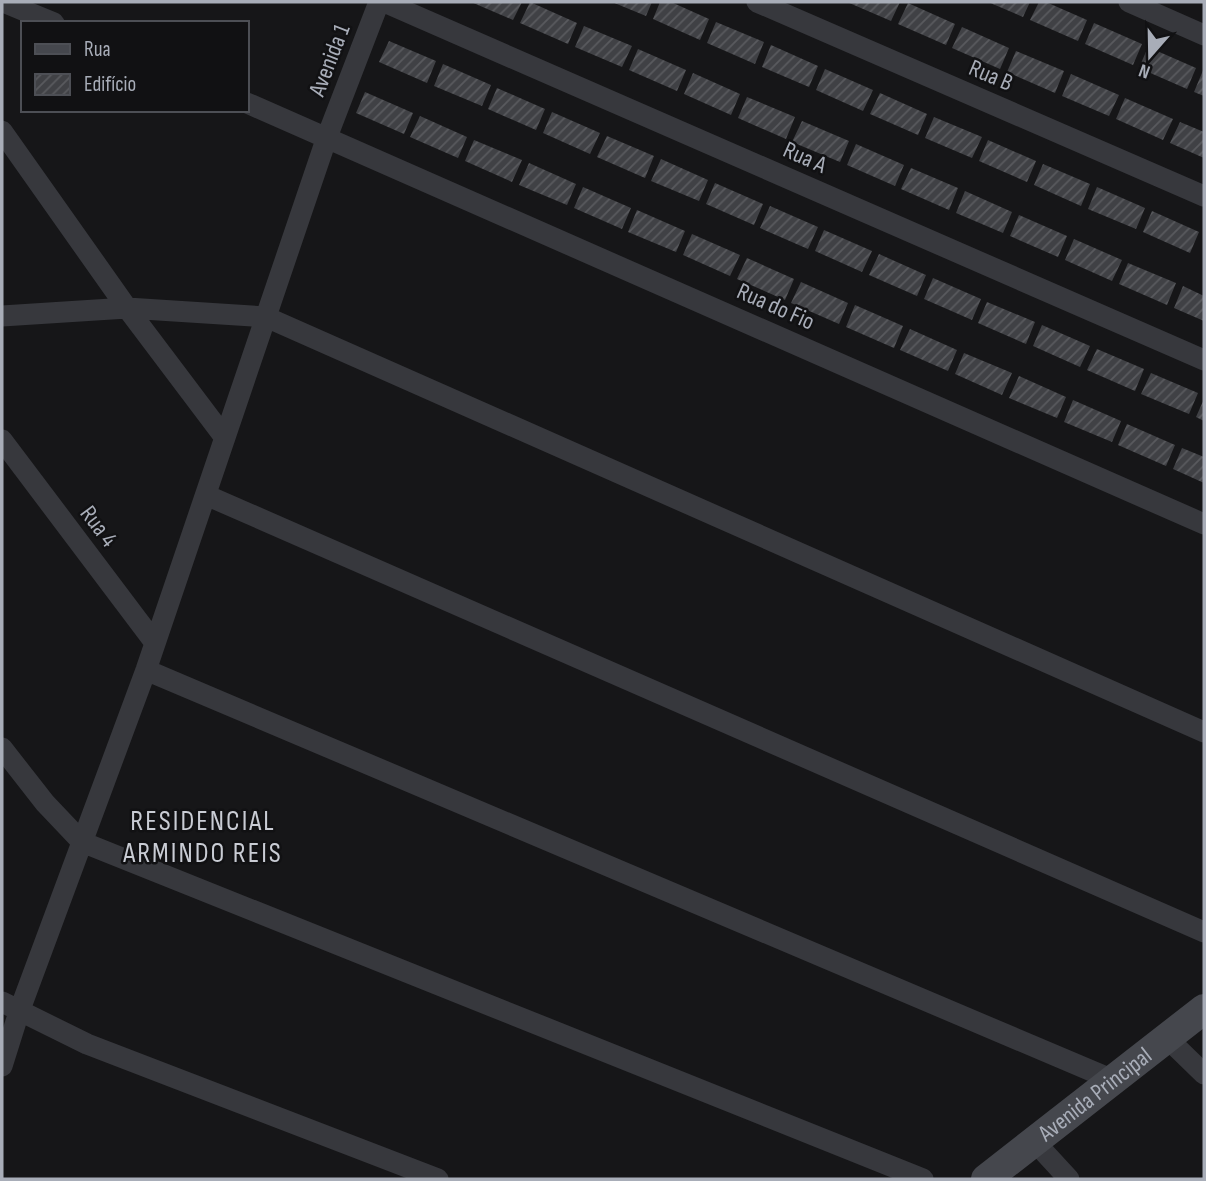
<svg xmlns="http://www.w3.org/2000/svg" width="1206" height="1181" viewBox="0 0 1206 1181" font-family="'Sofia Sans Condensed',sans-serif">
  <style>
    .building { fill: url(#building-hatch) }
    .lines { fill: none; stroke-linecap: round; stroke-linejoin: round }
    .street { stroke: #37383d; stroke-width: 21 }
    .secondary { stroke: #45474d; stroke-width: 30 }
    .labels { text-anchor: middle; stroke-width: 5; stroke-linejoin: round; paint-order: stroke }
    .street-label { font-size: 24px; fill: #a8adb8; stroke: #111113 }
    .quarter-label { font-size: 28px; letter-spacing: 2px; fill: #c9ccd4; stroke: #111113 }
  </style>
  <defs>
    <pattern id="building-hatch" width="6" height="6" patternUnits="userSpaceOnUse" patternTransform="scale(1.75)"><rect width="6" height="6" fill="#404145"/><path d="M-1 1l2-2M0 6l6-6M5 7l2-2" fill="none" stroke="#595a5e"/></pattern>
  </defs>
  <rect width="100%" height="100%" fill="#161618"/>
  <path class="building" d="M471 2H522L513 20Z
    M530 2 577 23 568 44 520 23Z
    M612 2H652L646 16Z
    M660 2H671L709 19 700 40 653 19Z
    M847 2H900L891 21Z
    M988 2H1030L1023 17Z
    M1039 2H1046L1087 20 1078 41 1030 20Z
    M908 3 955 24 946 45 898 24Z
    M716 22 764 42 755 64 707 43Z
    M1094 23 1142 44 1133 65 1085 44Z
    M584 26 632 46 622 67 575 47Z
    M962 27 1009 48 1000 69 952 48Z
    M389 41 436 61 427 83 379 62Z
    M771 45 818 66 809 87 762 67Z
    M1148 47 1196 68 1187 89 1139 68Z
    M638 49 686 70 677 91 629 70Z
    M1016 51 1064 71 1055 93 1007 72Z
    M443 64 491 85 482 106 434 86Z
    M1204 68V96L1194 92Z
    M825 69 873 90 863 111 816 90Z
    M693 73 740 94 731 115 684 94Z
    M1071 74 1119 95 1109 116 1062 96Z
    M497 88 545 109 536 130 488 109Z
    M365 92 413 113 404 134 356 113Z
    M880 93 927 114 918 135 870 114Z
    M747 97 795 117 786 139 738 118Z
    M1125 98 1173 119 1163 140 1116 119Z
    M552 112 600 133 590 154 543 133Z
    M420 116 467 137 458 158 410 137Z
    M934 117 982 137 972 158 925 138Z
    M802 121 849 141 840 162 792 142Z
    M1180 122 1204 132V158L1170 143Z
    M607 136 654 156 645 178 597 157Z
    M474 140 522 160 512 182 465 161Z
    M988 140 1036 161 1027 182 979 161Z
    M856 144 904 165 895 186 847 165Z
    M661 159 708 180 699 201 651 181Z
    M529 163 576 184 567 205 519 185Z
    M1043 164 1090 184 1081 206 1034 185Z
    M911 168 958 188 949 210 901 189Z
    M715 183 763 204 754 225 706 204Z
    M583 187 631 208 622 229 574 208Z
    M1097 187 1145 208 1136 229 1088 209Z
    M965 191 1012 212 1003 233 956 213Z
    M770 206 818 227 808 249 760 228Z
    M637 210 685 231 676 252 628 232Z
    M1152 211 1199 232 1190 253 1143 232Z
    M1019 215 1067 236 1058 257 1010 236Z
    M824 230 872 251 862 272 815 251Z
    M692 234 740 255 730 276 683 255Z
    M1074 239 1122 260 1112 281 1065 260Z
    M879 254 926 275 917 296 869 275Z
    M747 258 794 279 785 300 737 279Z
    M1128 263 1176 283 1167 305 1119 284Z
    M933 278 981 299 972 320 924 299Z
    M801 282 848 303 839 324 791 303Z
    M1183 286 1204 296V321L1174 308Z
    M987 302 1035 322 1026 344 978 323Z
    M855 305 903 326 894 348 846 327Z
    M1042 325 1090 346 1080 367 1033 346Z
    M910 329 957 350 948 371 900 350Z
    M1097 349 1144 369 1135 391 1087 370Z
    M964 353 1012 373 1002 395 955 374Z
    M1151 373 1198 393 1189 414 1141 394Z
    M1019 376 1066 397 1057 418 1009 398Z
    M1204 399V421L1196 417Z
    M1073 400 1121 421 1112 442 1064 422Z
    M1127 424 1175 445 1166 466 1118 445Z
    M1182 448 1204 457V483L1173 469Z"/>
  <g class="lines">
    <path class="street" d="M3 2 54 23
      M384 2 1204 360
      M757 2 1204 196
      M1129 2 1204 35
      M247 103 1204 524
      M2 131 127 308 225 438
      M2 316 127 308 266 317 1204 732
      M2 440 155 643
      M206 495 1204 932
      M146 670 1113 1080
      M2 748 45 803 82 842 923 1179
      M2 1002 87 1044 438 1179
      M1167 1038 1204 1074
      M2 1066 19 1012 146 670 327 137 379 2
      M1034 1141 1069 1179"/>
    <path class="secondary" id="s1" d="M986 1179 1204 1009"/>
  </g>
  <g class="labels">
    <g class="street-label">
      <text transform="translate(329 60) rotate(-69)" y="8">Avenida 1</text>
      <text transform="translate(991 75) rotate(23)" y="8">Rua B</text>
      <text transform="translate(805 157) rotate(24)" y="8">Rua A</text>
      <text transform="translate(776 306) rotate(24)" y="8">Rua do Fio</text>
      <text transform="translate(99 526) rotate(53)" y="8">Rua 4</text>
      <text dy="8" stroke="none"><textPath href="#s1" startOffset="138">Avenida Principal</textPath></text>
    </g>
    <g class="quarter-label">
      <text x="203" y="830">RESIDENCIAL<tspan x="203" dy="32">ARMINDO REIS</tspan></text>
    </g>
  </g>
  <rect width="1206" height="1181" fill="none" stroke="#a8adb8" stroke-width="7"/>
  <rect x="21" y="21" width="228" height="91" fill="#111113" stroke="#4d4f55" stroke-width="2"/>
  <rect x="35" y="44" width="35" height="10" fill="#45474d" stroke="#4d4f55" stroke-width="2"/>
  <text x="84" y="56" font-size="21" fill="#a8adb8">Rua</text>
  <rect x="35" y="74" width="35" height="21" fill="url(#building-hatch)" stroke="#4d4f55" stroke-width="2"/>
  <text x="84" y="91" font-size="21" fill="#a8adb8">Edifício</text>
  <g transform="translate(1150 56) rotate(200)" stroke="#111113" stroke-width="5" paint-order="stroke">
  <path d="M0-5L12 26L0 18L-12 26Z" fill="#a8adb8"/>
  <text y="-10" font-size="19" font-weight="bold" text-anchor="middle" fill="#a8adb8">N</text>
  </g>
</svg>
